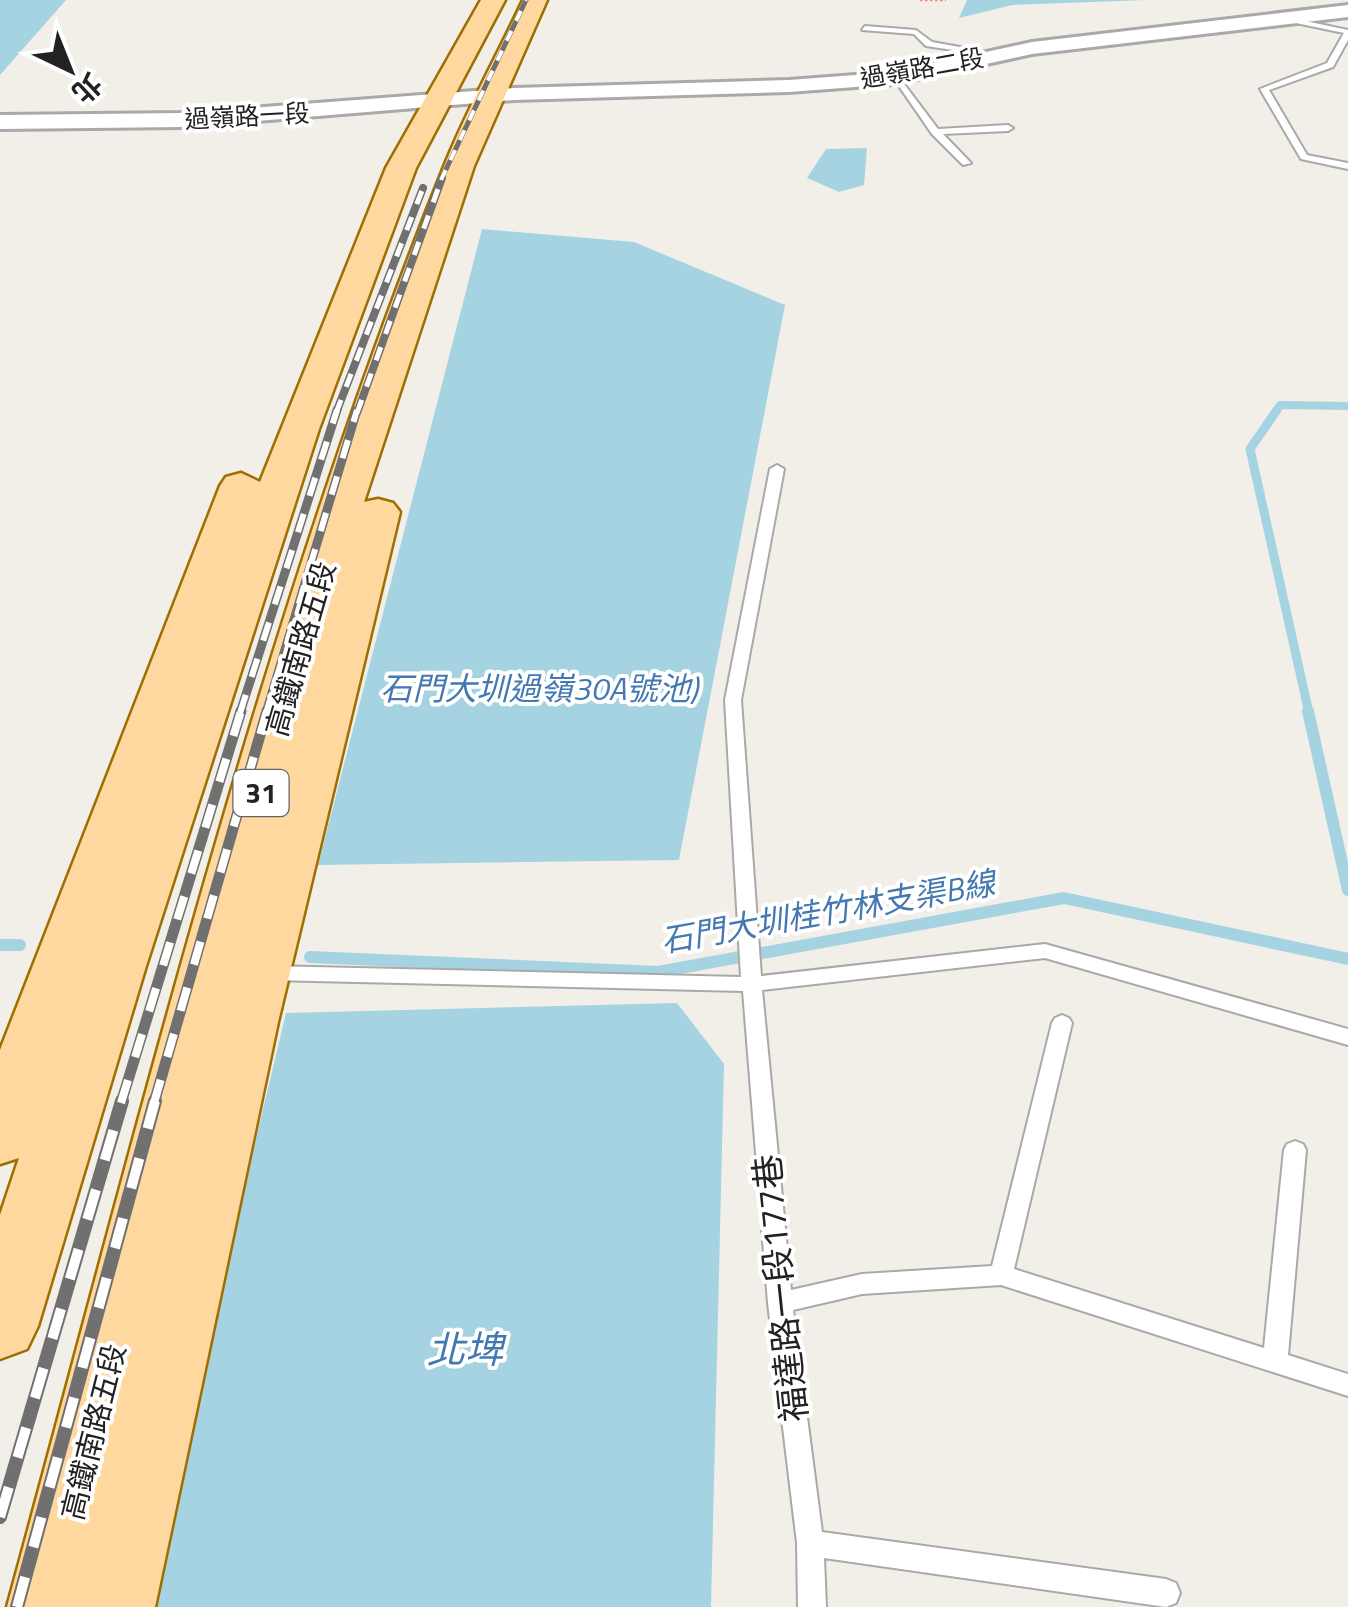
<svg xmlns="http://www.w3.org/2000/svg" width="1348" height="1607" viewBox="0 0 1348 1607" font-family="'Titillium Web','Noto Sans TC',sans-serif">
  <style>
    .water { fill: #a6d3e2 }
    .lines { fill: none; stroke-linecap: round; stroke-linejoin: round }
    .stream-far2 { stroke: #a6d3e2; stroke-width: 8 }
    .stream-far1 { stroke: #a6d3e2; stroke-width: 9 }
    .stream { stroke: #a6d3e2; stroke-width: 12 }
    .service-casing { stroke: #a9a9a9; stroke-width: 4 }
    .tertiary-casing { stroke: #a9a9a9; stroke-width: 6 }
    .primary-casing { stroke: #9f6e00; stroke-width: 5 }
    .path { stroke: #ff7e6c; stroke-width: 2.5; stroke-dasharray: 2.5 2.5; stroke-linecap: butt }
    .service { fill: #fff; fill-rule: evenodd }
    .tertiary { fill: #fff; fill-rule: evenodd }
    .primary { fill: #ffd8a0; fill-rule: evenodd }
    .rail-far4-casing { stroke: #707070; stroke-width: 5 }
    .rail-far3-casing { stroke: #707070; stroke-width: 8 }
    .rail-far2-casing { stroke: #707070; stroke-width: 9 }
    .rail-far1-casing { stroke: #707070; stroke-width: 11 }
    .rail-casing { stroke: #707070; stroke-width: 14 }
    .rail-far4 { stroke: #fff; stroke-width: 4; stroke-dasharray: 11; stroke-linecap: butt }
    .rail-far3 { stroke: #fff; stroke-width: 5; stroke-dasharray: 14; stroke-linecap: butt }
    .rail-far2 { stroke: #fff; stroke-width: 6; stroke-dasharray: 19; stroke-linecap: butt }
    .rail-far1 { stroke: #fff; stroke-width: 8; stroke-dasharray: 24; stroke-linecap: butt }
    .rail { stroke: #fff; stroke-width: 10; stroke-dasharray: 31; stroke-linecap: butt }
    .labels { text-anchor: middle; stroke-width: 8; stroke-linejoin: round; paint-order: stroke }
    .far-street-label { font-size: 25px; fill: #222; stroke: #fff }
    .shield { fill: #fff; stroke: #646464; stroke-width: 2.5 }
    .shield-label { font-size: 28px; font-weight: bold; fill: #222 }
    .street-label { font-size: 30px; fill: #222; stroke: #fff }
    .water-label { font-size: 32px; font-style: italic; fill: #4378b1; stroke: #fff }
    .near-street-label { font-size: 35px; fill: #222; stroke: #fff }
    .near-water-label { font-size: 38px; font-style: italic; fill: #4378b1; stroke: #fff }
  </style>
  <rect width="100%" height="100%" fill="#f2efe8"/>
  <path class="water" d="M0 0H66L0 75Z
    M967 0H1146L1012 5 959 18Z
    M867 148 864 185 839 192 807 178 826 149Z
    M482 229 634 242 785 305 679 860 318 865Z
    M677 1003 724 1064 711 1607H144L286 1013Z"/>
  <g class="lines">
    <path class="stream-far2" d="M1275 413 1280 405 1348 406"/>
    <path class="stream-far1" d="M1277 410 1250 449 1309 713"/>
    <path class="stream" d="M1308 711 1348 890
      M0 945H20
      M310 957 658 972 1064 898 1348 959"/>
    <defs>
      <path id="service" d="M1291 18 1348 30V40L1333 67 1269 90 1307 155 1348 163V169L1301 159 1260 89 1327 63 1344 33 1291 22Z
        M865 26 916 30 932 42 1004 55 1000 57 926 46 914 34 862 30Z
        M892 76H898L938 129 1008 125 1013 128 1008 131 943 134 971 163 963 165 932 134Z
        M777 465 784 469 741 700 761 976 1045 944 1348 1029V1045L1045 958 762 990 791 1290 862 1274 992 1266 1052 1023 1055 1018 1062 1015 1069 1018 1072 1023 1014 1269 1264 1348 1284 1150 1287 1144 1295 1141 1303 1144 1306 1150 1288 1355 1348 1374V1396L1001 1285 862 1294 793 1310 822 1532 1166 1579 1176 1583 1180 1593 1176 1603 1166 1607 824 1558 826 1607H798L797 1543 768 1303 743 991 269 980 262 978 259 973 262 968 269 966 741 977 725 700 770 469Z"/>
      <path id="tertiary" d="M1348 5V17L1032 54 895 84 789 92 514 100 183 127 0 129V115L183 113 514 88 789 80 895 72 1032 42Z"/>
      <path id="primary" d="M481 0H505L416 168 319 429 146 966 38 1326 27 1349 0 1359V1215L19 1158 0 1164V1050L220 486 226 477 241 473 260 482 386 168Z
        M523 0H547L474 166 364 502 378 499 393 503 400 512 278 1022 155 1607H7C138 1128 258 630 443 169 466 111 497 56 523 0Z"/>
    </defs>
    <use href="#service" class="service-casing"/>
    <use href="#tertiary" class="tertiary-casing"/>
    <use href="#primary" class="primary-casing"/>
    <path class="path" d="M920 0H946"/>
    <use href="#service" class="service"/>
    <use href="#tertiary" class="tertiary"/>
    <use href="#primary" class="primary"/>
    <defs>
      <path id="rail-far4" d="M441 180 526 0"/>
      <path id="rail-far3" d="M336 413 423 188
        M357 413 442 178"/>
      <path id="rail-far2" d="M240 713 337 410
        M266 713 357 410"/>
      <path id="rail-far1" d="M121 1103 241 711
        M154 1103 267 711"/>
      <path id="rail" d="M0 1517 122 1101
        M17 1607 155 1101"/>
    </defs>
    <use href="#rail-far4" class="rail-far4-casing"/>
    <use href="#rail-far3" class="rail-far3-casing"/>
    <use href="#rail-far2" class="rail-far2-casing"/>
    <use href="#rail-far1" class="rail-far1-casing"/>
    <use href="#rail" class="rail-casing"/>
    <use href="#rail-far4" class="rail-far4"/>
    <use href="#rail-far3" class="rail-far3"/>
    <use href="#rail-far2" class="rail-far2"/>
    <use href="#rail-far1" class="rail-far1"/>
    <use href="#rail" class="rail"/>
  </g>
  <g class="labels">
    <g class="far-street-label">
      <text transform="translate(922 68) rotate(-10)" y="9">過嶺路二段</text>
      <text transform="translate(247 116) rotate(-3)" y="9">過嶺路一段</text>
    </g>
    <rect class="shield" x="233.5" y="770" width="55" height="46" rx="8"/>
    <g class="shield-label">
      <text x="261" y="803">31</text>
    </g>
    <g class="street-label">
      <text transform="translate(301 649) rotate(-74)" y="10">高鐵南路五段</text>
      <text transform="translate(94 1432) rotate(-76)" y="10">高鐵南路五段</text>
    </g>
    <g class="water-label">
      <text x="539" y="700">石門大圳過嶺30A號池)</text>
      <text transform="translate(828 912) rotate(-10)" y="11">石門大圳桂竹林支渠B線</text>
    </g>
    <g class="near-street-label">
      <text transform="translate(781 1288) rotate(-96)" y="12">福達路一段177巷</text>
    </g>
    <g class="near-water-label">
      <text x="465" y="1363">北埤</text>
    </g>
  </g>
  <g transform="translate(70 70) rotate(137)" stroke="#ffffff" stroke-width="8" paint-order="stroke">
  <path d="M0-8L18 38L0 25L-18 38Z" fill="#222222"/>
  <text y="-15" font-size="28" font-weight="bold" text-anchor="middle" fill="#222222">北</text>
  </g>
</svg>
